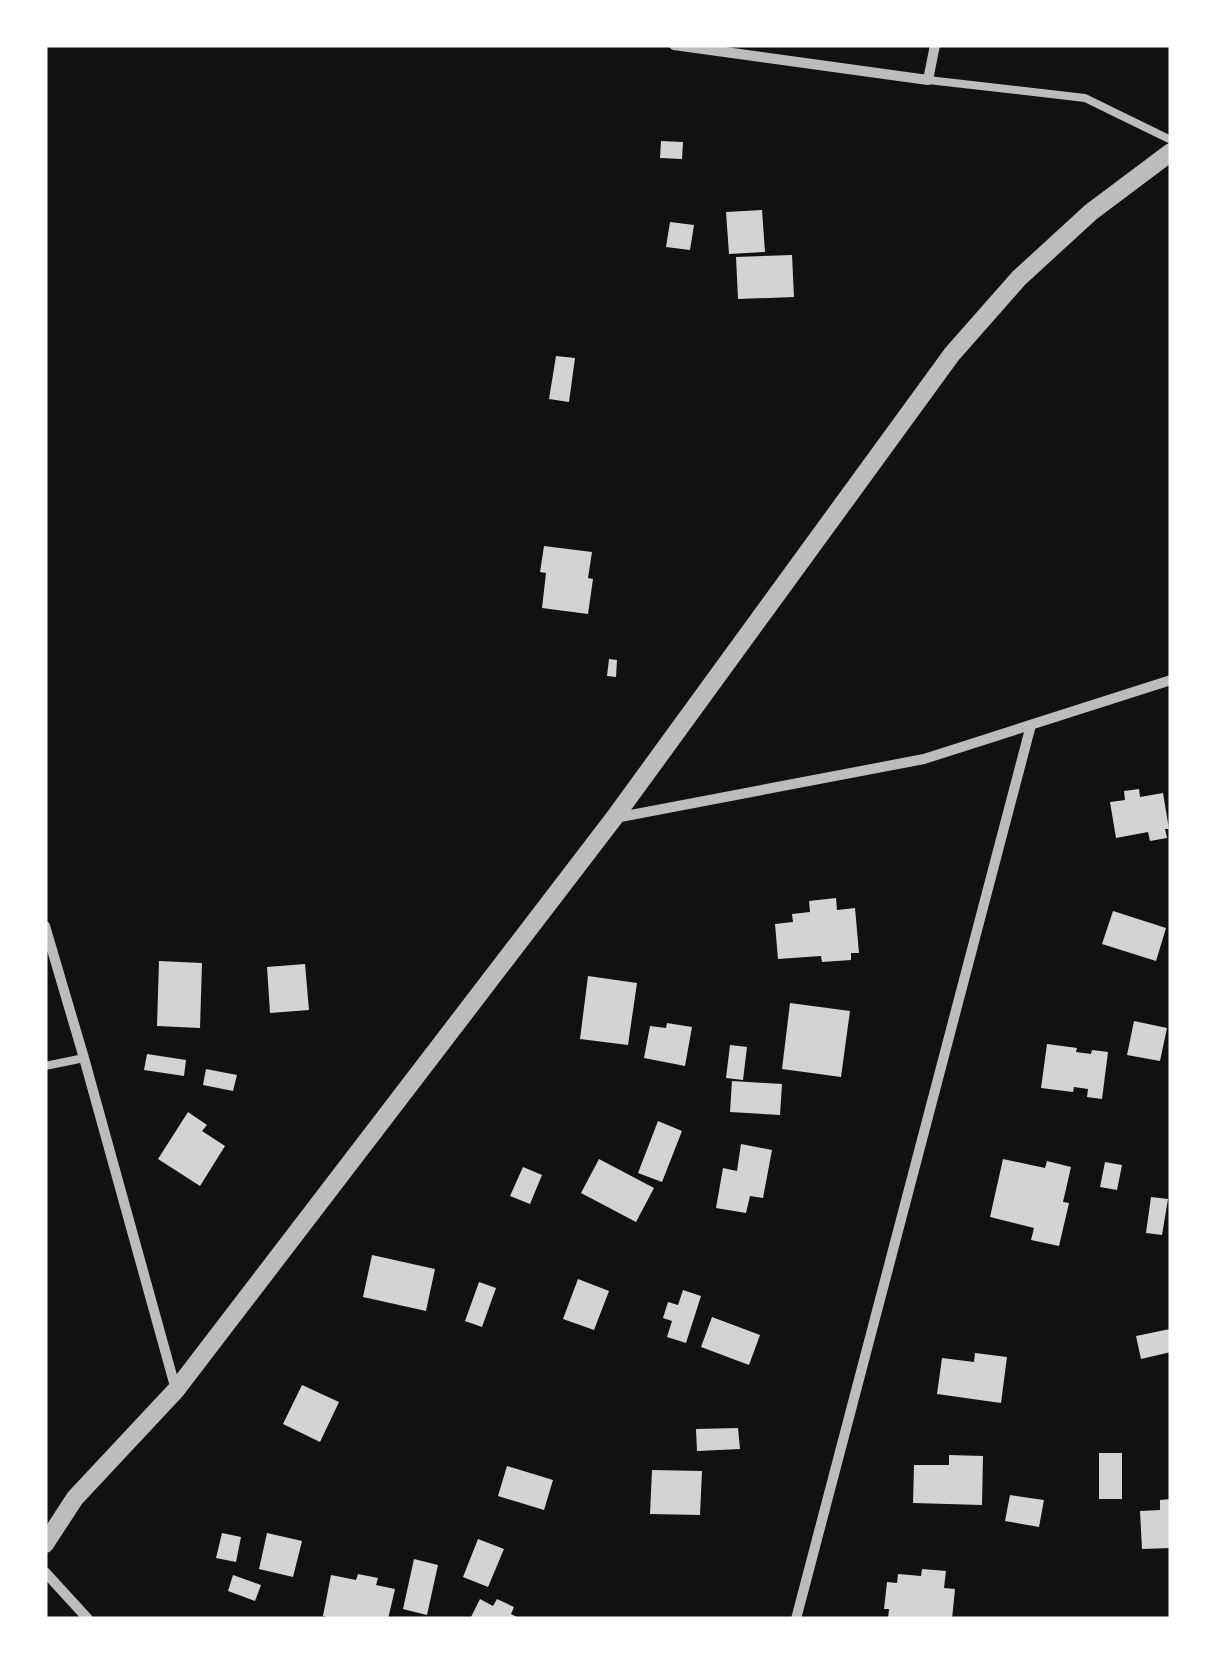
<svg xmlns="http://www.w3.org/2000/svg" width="1216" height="1664" viewBox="0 0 1216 1664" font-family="Quicksand,sans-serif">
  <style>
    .building { fill: #d3d3d3 }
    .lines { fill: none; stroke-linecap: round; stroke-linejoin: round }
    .service { stroke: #bcbcbc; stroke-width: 8 }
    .minor { stroke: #bcbcbc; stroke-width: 10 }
    .tertiary { stroke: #bcbcbc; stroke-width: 18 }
  </style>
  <rect width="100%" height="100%" fill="#111"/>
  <path class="building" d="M661 141 683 142 682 159 660 158Z
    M762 210 765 252 729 254 726 212Z
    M670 222 694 225 690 250 666 247Z
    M792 255 794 297 738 299 736 257Z
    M556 356 575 358 569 402 549 399Z
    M544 546 592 552 588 578 593 579 588 614 542 608 546 573 540 572Z
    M609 659 617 660 616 677 607 676Z
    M1139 789 1140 797 1163 793 1169 829H1165L1167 838 1150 841 1148 832 1116 838 1110 802 1125 800 1124 791Z
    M836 898 837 910 855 908 859 953H851V960L822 962 821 956 778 959 775 924 793 922 792 914 810 912 809 901Z
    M1113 911 1166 928 1156 961 1102 944Z
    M159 961 202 963 200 1028 157 1026Z
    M305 964 309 1010 270 1013 267 967Z
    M588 976 637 983 628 1045 580 1039Z
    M790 1003 850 1011 841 1077 782 1069Z
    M1134 1021 1167 1028 1160 1061 1127 1055Z
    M667 1023 692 1027 685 1066 644 1058 650 1026 666 1028Z
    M1047 1044 1077 1048 1076 1052 1091 1054 1092 1050 1108 1052 1102 1099 1087 1097 1088 1089 1074 1087 1073 1092 1041 1088Z
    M730 1045 747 1047 743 1080 726 1078Z
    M147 1054 186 1060 184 1076 144 1070Z
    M206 1069 237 1075 233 1091 203 1085Z
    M732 1081 782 1084 780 1115 730 1112Z
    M188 1112 207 1125 202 1131 225 1146 200 1186 158 1159Z
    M658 1121 682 1131 662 1182 638 1173Z
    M741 1144 772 1150 763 1198 750 1196 746 1213 716 1208 723 1168 737 1171Z
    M599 1159 654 1188 636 1222 581 1193Z
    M1003 1159 1045 1168 1047 1161 1071 1167 1063 1202 1069 1203 1059 1246 1031 1240 1034 1228 990 1217Z
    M1105 1162 1122 1165 1117 1190 1100 1187Z
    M523 1167 542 1175 530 1204 510 1196Z
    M1151 1197 1168 1199 1162 1235 1146 1233Z
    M372 1255 435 1269 426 1311 363 1297Z
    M578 1279 609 1291 594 1330 563 1319Z
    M479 1282 496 1288 482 1327 465 1321Z
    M683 1290 701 1296 686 1343 667 1337 672 1321 663 1318 668 1302 678 1305Z
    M712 1317 760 1335 749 1365 701 1347Z
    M1170 1329 1171 1352 1141 1359 1136 1336Z
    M975 1353 1007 1357 1001 1403 937 1394 942 1358 974 1362Z
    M302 1385 339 1402 320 1442 283 1424Z
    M738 1428 740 1449 697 1451 696 1429Z
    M1099 1453H1122V1499H1099Z
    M949 1455 983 1456 982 1505 913 1503 914 1465H949Z
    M507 1466 553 1480 544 1510 498 1496Z
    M652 1470 702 1471 700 1515 650 1514Z
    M1010 1495 1044 1500 1039 1527 1005 1521Z
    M1171 1499V1548L1142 1549 1140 1511 1160 1510V1500Z
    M222 1533 241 1537 236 1562 216 1558Z
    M267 1533 302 1541 293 1577 259 1569Z
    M478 1539 504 1549 488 1587 463 1577Z
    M414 1559 438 1565 427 1615 403 1609Z
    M922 1569 946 1571 944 1588 955 1589 952 1619H888L889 1609H884L887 1582 897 1583 898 1574 921 1576Z
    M358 1574 378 1578 376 1585 395 1589 388 1619H335L323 1616 331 1575 356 1580Z
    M233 1575 261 1585 255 1601 228 1591Z
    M480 1599 493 1606 497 1599 514 1607 511 1614 521 1619H470Z"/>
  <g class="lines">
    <path class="service" d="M928 80 1085 98 1171 140
      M45 1066 84 1058"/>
    <path class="minor" d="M674 45 928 80 935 45
      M615 818 924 759 1171 680
      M45 926 84 1058 176 1390
      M45 1572 88 1619
      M796 1619 1031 725"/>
    <path class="tertiary" d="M45 1544 75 1498 176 1390 614 818 952 354 1019 278 1091 212 1171 152"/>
  </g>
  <rect width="1216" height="1664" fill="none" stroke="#ffffff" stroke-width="95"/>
</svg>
